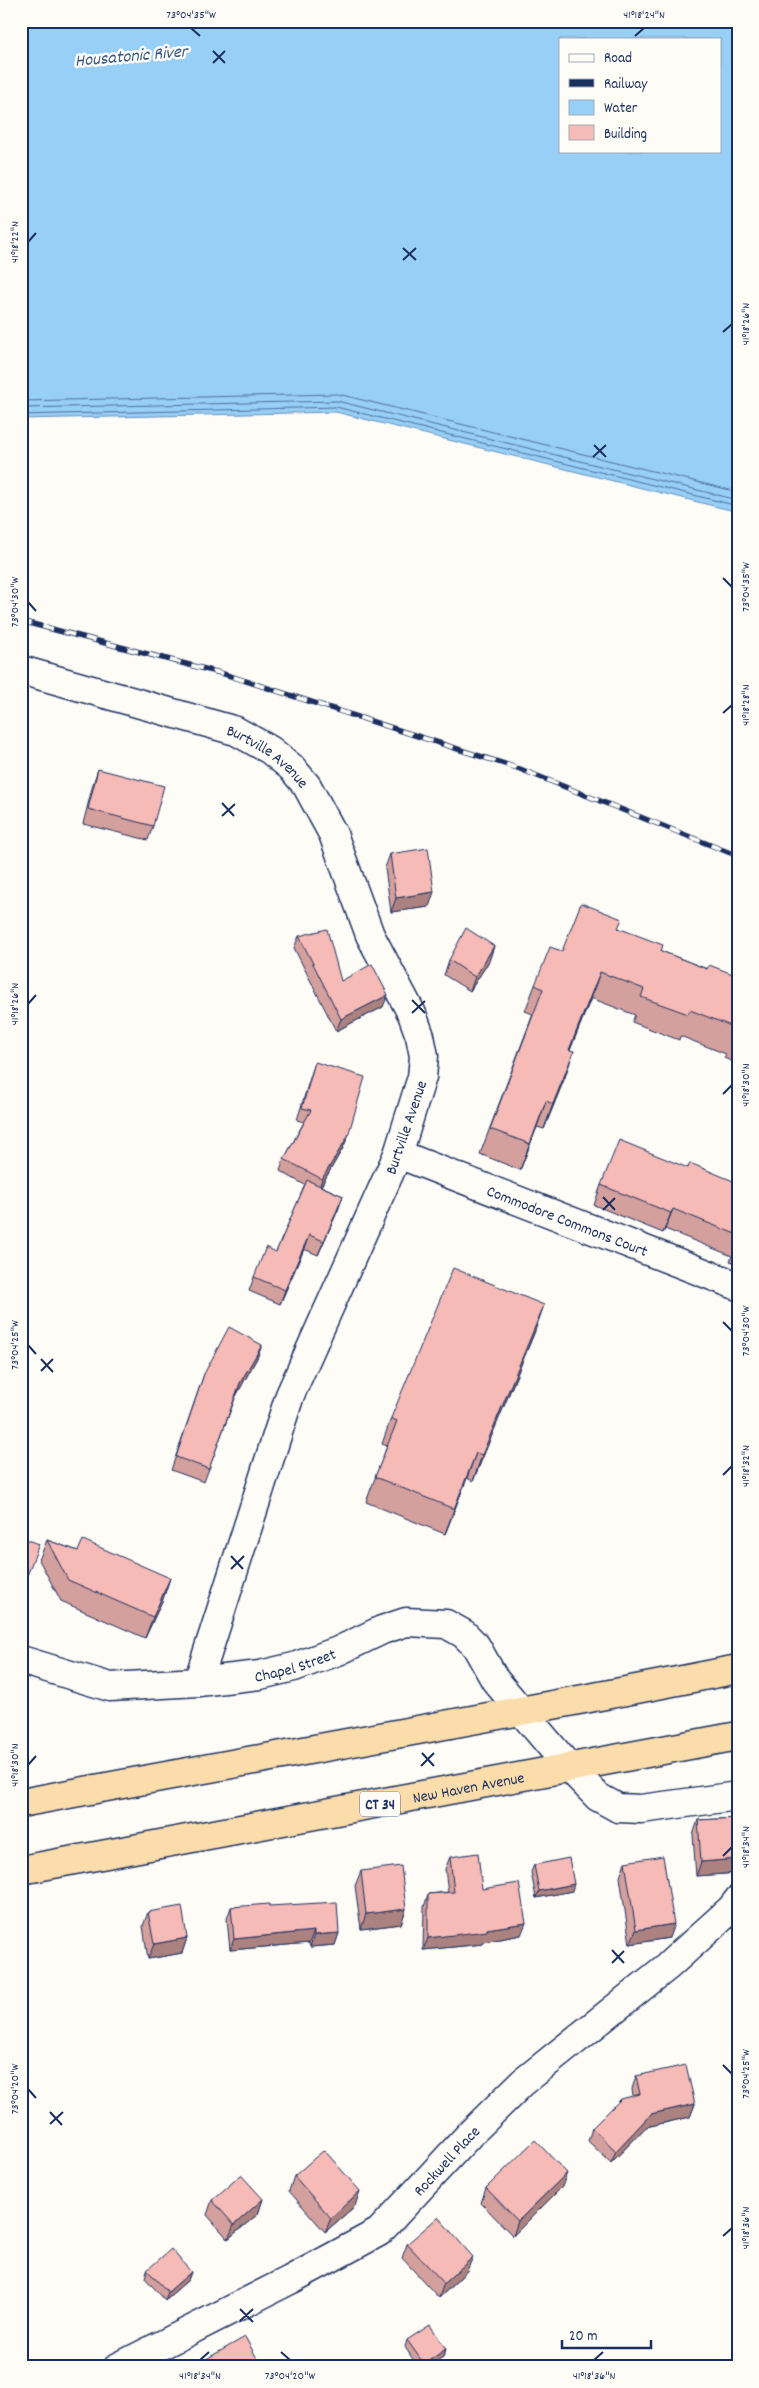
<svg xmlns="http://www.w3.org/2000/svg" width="759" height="2388" viewBox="0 0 759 2388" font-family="Dekko,sans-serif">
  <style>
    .water { fill: #97cff6; stroke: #658fb9; fill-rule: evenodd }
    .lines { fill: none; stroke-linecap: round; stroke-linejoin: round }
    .shore { stroke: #4d6f9b; stroke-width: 1 }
    .minor-casing { stroke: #1b2f5e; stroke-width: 31 }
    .highway-casing { stroke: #1b2f5e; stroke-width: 31 }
    .minor { stroke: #fdfcf7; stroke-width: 28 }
    .highway { stroke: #faddab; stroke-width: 28 }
    .rail-casing { stroke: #1b2f5e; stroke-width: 5.5 }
    .rail { stroke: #fdfcf7; stroke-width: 4; stroke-dasharray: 11; stroke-linecap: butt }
    .wall { fill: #d4a09d; stroke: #1b2f5e }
    .shaded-wall { fill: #ac8280; stroke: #1b2f5e }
    .building { fill: #f6bab7; stroke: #1b2f5e }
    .ticks { fill: none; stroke: #1b2f5e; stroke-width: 2 }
    .labels { text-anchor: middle; stroke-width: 5; stroke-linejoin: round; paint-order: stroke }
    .shield { fill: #fdfcf7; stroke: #5f6c8c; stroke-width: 1 }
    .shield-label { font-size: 15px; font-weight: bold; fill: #1b2f5e }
    .street-label { font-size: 16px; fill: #1b2f5e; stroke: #fdfcf7 }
    .water-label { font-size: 18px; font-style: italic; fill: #3a5784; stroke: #fdfcf7 }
    .neatline { fill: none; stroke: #1b2f5e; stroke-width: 2 }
    .ticks-label { font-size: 12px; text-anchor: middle; fill: #1b2f5e }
  </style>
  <rect width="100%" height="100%" fill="#fdfcf7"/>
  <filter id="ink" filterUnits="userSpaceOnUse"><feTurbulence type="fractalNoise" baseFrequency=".02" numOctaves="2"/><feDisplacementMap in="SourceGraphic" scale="10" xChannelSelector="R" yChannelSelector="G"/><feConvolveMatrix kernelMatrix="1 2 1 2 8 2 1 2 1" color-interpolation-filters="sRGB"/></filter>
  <g filter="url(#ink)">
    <path class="water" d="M21 21H738V512L336 412 21 419ZM560 39H720V151H560Z"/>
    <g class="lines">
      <path class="shore" d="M21 401 338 394 738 492
        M21 408 337 401 738 500
        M21 415 336 407 738 506"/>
      <defs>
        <g id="minor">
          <path id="s1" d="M21 670 236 731 270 750 291 767 307 786 333 834 370 935 412 1014 420 1036 424 1056 422 1077 398 1154 290 1395 198 1682"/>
          <path id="s2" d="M398 1154 738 1286"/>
          <path id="s3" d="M21 1660 110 1687 198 1682 260 1675 294 1667 338 1651 382 1630 406 1622 446 1624 464 1634 476 1646 495 1680 568 1766 598 1797 618 1808 641 1809 738 1796"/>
          <path id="s4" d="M118 2367 290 2280 379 2232 471 2133 522 2083 668 1966 731 1909 738 1900"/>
        </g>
        <g id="highway">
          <path d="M21 1803C260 1758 500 1717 738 1669"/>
          <path id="s5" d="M21 1870 738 1736"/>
        </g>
      </defs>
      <use href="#minor" class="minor-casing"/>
      <use href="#highway" class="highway-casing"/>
      <use href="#minor" class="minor"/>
      <use href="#highway" class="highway"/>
      <defs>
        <path id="rail" d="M21 621 224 674 520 769 738 856"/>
      </defs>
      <use href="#rail" class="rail-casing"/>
      <use href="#rail" class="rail"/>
    </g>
    <path class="wall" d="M98 769 153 826 148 840 83 824 93 784Z
      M390 854 429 907 391 912 385 868Z
      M619 928 661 951 707 969 738 976V1064L724 1058 726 1054 680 1036 679 1040 632 1022 635 1015 591 998 570 1050 565 1077 544 1129 537 1127 520 1170 480 1154 533 1014 525 1011 535 985Z
      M299 936 341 981 383 1007 336 1031 294 948Z
      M494 946 489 961 470 991 444 975 449 960Z
      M315 1062 348 1136 343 1148 321 1186 343 1196 338 1210 318 1255 304 1249 280 1304 249 1291 254 1277 276 1252 305 1185 280 1171 284 1159 304 1122 297 1120Z
      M688 1168 738 1183V1264L730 1261 732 1256 665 1229 663 1233 594 1205 601 1185Z
      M535 1331 473 1481 467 1478 445 1534 366 1502 387 1446 382 1444 391 1418Z
      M262 1345 257 1358 236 1396 204 1482 171 1470 204 1374Z
      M47 1540 78 1551 170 1578 163 1599 145 1638 61 1601 39 1560Z
      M738 1818V1873L696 1876 693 1835 698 1820Z
      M450 1857 482 1889 521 1935 483 1942V1944L423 1950 424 1907 428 1894 448 1892 445 1869Z
      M625 1862 669 1938 630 1944 620 1877Z
      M534 1865 572 1891 536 1898 531 1872Z
      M361 1871 406 1909 401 1924 361 1929 355 1886Z
      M269 1906 339 1933 335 1945 310 1947 309 1943 230 1950 227 1919 231 1907Z
      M148 1912 187 1938 182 1953 148 1959 143 1926Z
      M636 2076 695 2104 690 2117 646 2127 611 2163 588 2141 592 2128 633 2096 632 2089Z
      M294 2176 355 2206 325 2232 289 2191Z
      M562 2187 513 2236 481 2203 486 2188Z
      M263 2199 258 2214 228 2239 207 2215 212 2200Z
      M407 2244 467 2271 439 2298 402 2258Z
      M147 2270 191 2272 188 2280 165 2300 145 2278Z
      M407 2340 446 2349 443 2357 429 2367H418L405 2347Z"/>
    <path class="shaded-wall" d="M434 892 429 907 391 912 396 898Z
      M494 946 489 961 470 991 475 977Z
      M600 972 591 998 560 1075 569 1050Z
      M388 995 383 1007 336 1031 341 1019Z
      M574 1051 565 1077 544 1129 553 1104Z
      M546 1101 537 1127 520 1170 530 1144Z
      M348 1136 343 1148 318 1191 322 1179Z
      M343 1196 338 1210 318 1255 324 1241Z
      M673 1209 665 1229 663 1233 671 1213Z
      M309 1235 304 1249 280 1304 285 1290Z
      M544 1305 535 1331 473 1481 482 1455Z
      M262 1345 257 1358 236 1396 240 1383Z
      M476 1453 467 1478 445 1534 454 1509Z
      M170 1578 163 1599 145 1638 153 1617Z
      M738 1859V1873L696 1876 701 1862Z
      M574 1884 572 1891 536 1898 539 1891Z
      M406 1909 401 1924 361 1929 366 1914Z
      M526 1923 521 1935 483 1942V1944L423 1950 428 1938Z
      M674 1924 669 1938 630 1944 636 1930Z
      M314 1931 309 1943 230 1950 234 1939Z
      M339 1933 335 1945 310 1947 314 1935Z
      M187 1938 182 1953 148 1959 154 1944Z
      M695 2104 690 2117 646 2127 611 2163 616 2151 651 2114Z
      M567 2173 562 2187 513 2236 518 2221Z
      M360 2191 355 2206 325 2232 331 2218Z
      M263 2199 258 2214 228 2239 234 2225Z
      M473 2257 467 2271 439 2298 444 2283Z
      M191 2272 188 2280 165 2300 168 2292Z
      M446 2349 443 2357 429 2367H423L424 2364Z"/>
    <path class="building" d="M98 769 164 786 153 826 88 809Z
      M428 848 434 892 396 898 390 854Z
      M581 903 622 919 618 928 663 945 661 951 707 969 709 965 738 976V1034L734 1033 736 1028 690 1010 688 1014 641 997 644 989 600 972 569 1050 574 1051 553 1104 546 1101 530 1144 490 1129 543 989 535 985 550 947 562 951Z
      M466 928 494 946 475 977 449 960Z
      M327 929 341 981 372 964 388 995 341 1019 299 936Z
      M315 1062 365 1077 348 1136 322 1179 284 1159 311 1110 302 1108Z
      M619 1140 688 1168 690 1163 738 1183V1235L673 1209 671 1213 601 1185Z
      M307 1180 343 1196 324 1241 309 1235 285 1290 254 1277 266 1247 276 1252Z
      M453 1268 544 1305 482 1455 476 1453 454 1509 375 1477 397 1421 391 1418Z
      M229 1327 262 1345 240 1383 209 1469 176 1457 204 1374Z
      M21 1537 39 1544 21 1592Z
      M47 1540 78 1551 83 1540 170 1578 153 1617 68 1580Z
      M738 1818V1859L701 1862 698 1820Z
      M478 1853 482 1889 519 1883 526 1923 487 1929V1931L428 1938V1894L454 1892 450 1857Z
      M663 1856 674 1924 636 1930 625 1862Z
      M569 1858 574 1884 539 1891 534 1865Z
      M401 1866 406 1909 366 1914 361 1871Z
      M337 1902 339 1933 314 1935V1931L234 1939 231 1907 269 1904V1906Z
      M182 1906 187 1938 154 1944 148 1912Z
      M686 2065 695 2104 651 2114 616 2151 592 2128 621 2099 640 2094 636 2076Z
      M535 2140 567 2173 518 2221 486 2188Z
      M324 2150 360 2191 331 2218 294 2176Z
      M241 2175 263 2199 234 2225 212 2200Z
      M438 2217 473 2257 444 2283 407 2244Z
      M171 2249 191 2272 168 2292 147 2270Z
      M430 2325 446 2349 424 2364 407 2340Z
      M245 2337 262 2367H192Z"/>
  </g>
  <path class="ticks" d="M191 28 200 36M635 36 644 28M213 51 225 63M213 63 225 51M28 242 36 233M403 248 416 260M403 260 416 248M723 332 732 324M594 445 606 457M593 457 606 445M723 578 732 587M28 602 36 611M723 713 732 705M222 803 234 816M222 816 235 804M412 1000 425 1013M28 1004 36 995M412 1013 425 1001M723 1094 732 1085M603 1197 615 1210M603 1210 615 1198M723 1322 732 1331M28 1345 36 1354M41 1359 53 1372M41 1371 53 1359M723 1475 732 1466M231 1556 243 1569M231 1569 244 1556M422 1753 434 1766M28 1765 36 1756M421 1766 434 1753M723 1856 732 1847M612 1950 624 1963M612 1963 624 1951M723 2065 732 2074M28 2089 36 2098M50 2112 62 2125M50 2124 63 2112M723 2236 732 2228M240 2309 253 2322M240 2321 253 2309M281 2352 290 2360M200 2360 209 2352M594 2360 603 2352"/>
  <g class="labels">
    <rect class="shield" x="360" y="1791.5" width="40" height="25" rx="4"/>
    <g class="shield-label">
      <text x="380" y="1809">CT 34</text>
    </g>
    <g class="street-label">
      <text dy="6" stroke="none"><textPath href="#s1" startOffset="264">Burtville Avenue</textPath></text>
      <text transform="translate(405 1127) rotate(-71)" y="6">Burtville Avenue</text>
      <text dy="6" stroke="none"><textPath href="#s2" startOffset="182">Commodore Commons Court</textPath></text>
      <text dy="6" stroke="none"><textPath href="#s3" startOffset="280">Chapel Street</textPath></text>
      <text dy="6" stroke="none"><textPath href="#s5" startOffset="455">New Haven Avenue</textPath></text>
      <text dy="6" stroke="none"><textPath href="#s4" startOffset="392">Rockwell Place</textPath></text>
    </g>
    <g class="water-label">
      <text transform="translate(131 55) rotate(-5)" y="6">Housatonic River</text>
    </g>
  </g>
  <rect width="759" height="2388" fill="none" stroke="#fdfcf7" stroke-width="55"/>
  <rect x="559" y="38" width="162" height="115" fill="#fdfcf7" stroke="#a3aaba"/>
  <rect x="569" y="54" width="25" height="8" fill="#fdfcf7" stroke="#a3aaba"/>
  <text x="604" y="62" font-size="15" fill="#1b2f5e">Road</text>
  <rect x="569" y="79" width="25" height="8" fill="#1b2f5e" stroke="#a3aaba"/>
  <text x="604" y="88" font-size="15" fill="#1b2f5e">Railway</text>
  <rect x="569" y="100" width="25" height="15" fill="#97cff6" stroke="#a3aaba"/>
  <text x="604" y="112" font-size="15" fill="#1b2f5e">Water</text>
  <rect x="569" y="125" width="25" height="15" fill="#f6bab7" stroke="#a3aaba"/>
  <text x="604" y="138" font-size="15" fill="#1b2f5e">Building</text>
  <path d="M562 2340v8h89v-8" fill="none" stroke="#1b2f5e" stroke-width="2.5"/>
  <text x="569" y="2340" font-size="15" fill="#1b2f5e" stroke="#fdfcf7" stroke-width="4" paint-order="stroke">20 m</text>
  <rect x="28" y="28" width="704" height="2332" class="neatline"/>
  <g class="ticks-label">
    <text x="191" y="18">73°04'35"W</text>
    <text x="644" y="18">41°18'24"N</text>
    <text transform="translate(14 242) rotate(-90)" y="4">41°18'22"N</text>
    <text transform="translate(745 324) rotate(-90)" y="4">41°18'26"N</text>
    <text transform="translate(745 587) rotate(-90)" y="4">73°04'35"W</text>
    <text transform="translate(14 602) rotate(-90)" y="4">73°04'30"W</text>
    <text transform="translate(745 705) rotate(-90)" y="4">41°18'28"N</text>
    <text transform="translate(14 1004) rotate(-90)" y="4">41°18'26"N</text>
    <text transform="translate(745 1085) rotate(-90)" y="4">41°18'30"N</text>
    <text transform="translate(745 1331) rotate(-90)" y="4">73°04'30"W</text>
    <text transform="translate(14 1345) rotate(-90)" y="4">73°04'25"W</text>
    <text transform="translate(745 1466) rotate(-90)" y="4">41°18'32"N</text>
    <text transform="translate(14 1765) rotate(-90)" y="4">41°18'30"N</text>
    <text transform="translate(745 1847) rotate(-90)" y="4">41°18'34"N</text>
    <text transform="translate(745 2074) rotate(-90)" y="4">73°04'25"W</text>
    <text transform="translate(14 2089) rotate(-90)" y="4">73°04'20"W</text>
    <text transform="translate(745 2228) rotate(-90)" y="4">41°18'36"N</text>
    <text x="200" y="2379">41°18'34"N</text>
    <text x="290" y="2379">73°04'20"W</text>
    <text x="594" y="2379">41°18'36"N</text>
  </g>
</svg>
